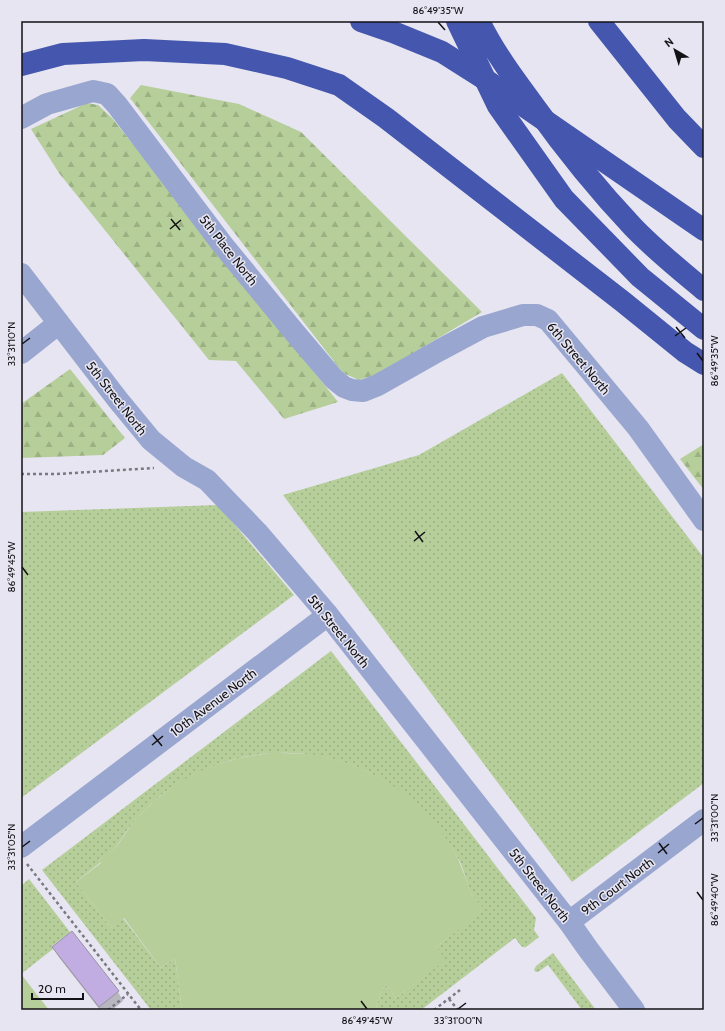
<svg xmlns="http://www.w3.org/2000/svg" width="725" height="1031" viewBox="0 0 725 1031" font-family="Cabin,sans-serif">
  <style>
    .grass { fill: url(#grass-dots) }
    .forest { fill: url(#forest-firs) }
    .pitch { fill: #b6ce99 }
    .shadow { fill: #0003 }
    .building { fill: #c2ade3; stroke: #97939d }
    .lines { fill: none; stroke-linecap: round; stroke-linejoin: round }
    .path { stroke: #7a7980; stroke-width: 2.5; stroke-dasharray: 3 3; stroke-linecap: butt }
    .minor { stroke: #99a6cf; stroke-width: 22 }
    .highway { stroke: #4456ad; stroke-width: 22 }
    .highway-bridge { stroke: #4456ad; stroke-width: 22 }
    .ticks { fill: none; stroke: #121115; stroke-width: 1.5 }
    .labels { text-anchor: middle; stroke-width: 3; stroke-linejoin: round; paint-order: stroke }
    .street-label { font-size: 13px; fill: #121115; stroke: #e6e5f1 }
    .neatline { fill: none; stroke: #121115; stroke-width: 1.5 }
    .ticks-label { font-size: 10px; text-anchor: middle; fill: #121115 }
  </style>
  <defs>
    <pattern id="grass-dots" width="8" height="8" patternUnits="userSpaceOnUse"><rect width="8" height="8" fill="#b6ce99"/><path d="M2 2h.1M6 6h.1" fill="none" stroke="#9bb083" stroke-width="1.8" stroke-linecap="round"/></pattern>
    <pattern id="forest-firs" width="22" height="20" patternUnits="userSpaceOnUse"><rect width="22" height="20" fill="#b6ce99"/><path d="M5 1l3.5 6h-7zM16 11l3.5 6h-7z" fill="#9bb083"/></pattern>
  </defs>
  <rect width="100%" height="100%" fill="#e6e5f1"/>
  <path class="grass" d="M562 373 704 558V783L572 882 283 495 419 455Z
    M218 505 294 595 21 798V512Z
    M331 651 536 918 534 930 539 937 526 947C521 949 518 941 515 938L421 1010H375L383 988 386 985 396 998 445 960 436 947 484 909C480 904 474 899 471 893 467 884 465 874 461 864 453 848 442 833 431 819 420 805 404 794 389 784 316 737 227 745 160 796 148 806 137 817 128 829 124 835 120 841 116 847 112 852 105 856 99 860L101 862 76 882 111 928 123 918 161 968 175 958 182 1010H151L42 870Z
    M29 879 70 932 52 946 53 949 21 974V886Z
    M553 953 596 1010H582L548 965 538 972H536L534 970 536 966Z"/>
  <path class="forest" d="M141 85 239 104 301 132 482 312 378 374 359 380 343 373 130 98Z
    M87 103 98 105 112 118 338 402 284 419 236 361 209 360 59 173 31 129Z
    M70 369 125 438 103 455 21 458V404Z
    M704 444V490L680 459Z"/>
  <path class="pitch" d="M270 753C283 753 296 753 309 754 352 759 403 786 431 818 438 828 446 838 452 848 461 862 465 878 471 893 474 899 480 904 485 909L436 947 446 960 396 998 386 985 383 988 375 1010H182L175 958 161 968 124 918 111 928 76 882 101 863 99 860C104 856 112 852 116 847 124 837 129 826 138 817 175 777 216 760 270 753Z
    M21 973V974L49 1010H21Z"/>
  <path class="shadow" d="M72 932 118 992 123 1001 112 1010H100L58 956 53 947Z"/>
  <path class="building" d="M72 931 119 991 99 1007 52 947Z"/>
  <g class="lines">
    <path class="path" d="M21 474H57L154 468
      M27 864 141 1010
      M449 999 458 1010
      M108 1010 128 994
      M434 1010 460 990"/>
    <path class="minor" d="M21 118 47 104 93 91 107 94 117 105 222 244 295 333 334 379 344 387 352 390 363 391 378 385 440 350 483 327 523 315H537L548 320 638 428 704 520
      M21 274 118 400 151 440 184 467 207 480 257 532 328 615 569 922 588 949 634 1010
      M21 353 59 323
      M21 847 328 615
      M569 922 704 820"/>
    <path class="highway" d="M361 21 393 32 442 52 483 78 704 230
      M599 21 677 119 704 147
      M21 65 63 54 144 50 225 54 287 68 339 85 386 118 622 301 685 352 704 364"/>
    <path class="highway-bridge" d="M457 21 498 106 564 199 640 277 704 329
      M479 21C494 52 515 80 535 107 565 149 598 190 633 227 655 250 680 270 704 290"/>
  </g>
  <path class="ticks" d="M438 22 445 30M171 219 180 230M170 229 181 220M676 327 685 338M675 336 686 328M22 344 30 338M697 353 703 361M415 531 423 542M414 541 425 532M22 567 28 575M153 735 162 746M152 745 163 736M695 824 703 818M659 843 667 854M22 847 30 841M658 853 669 844M697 892 703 900M361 1001 367 1009M458 1009 466 1003"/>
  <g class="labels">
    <g class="street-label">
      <text transform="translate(229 250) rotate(52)" y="5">5th Place North</text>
      <text transform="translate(579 358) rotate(50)" y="5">6th Street North</text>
      <text transform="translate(117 398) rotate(52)" y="5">5th Street North</text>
      <text transform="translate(339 631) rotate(51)" y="5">5th Street North</text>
      <text transform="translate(213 702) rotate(-37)" y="5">10th Avenue North</text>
      <text transform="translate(540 885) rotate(52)" y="5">5th Street North</text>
      <text transform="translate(617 886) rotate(-37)" y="5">9th Court North</text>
    </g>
  </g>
  <rect width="725" height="1031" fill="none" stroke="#e6e5f1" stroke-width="44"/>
  <g transform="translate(675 50) rotate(322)" stroke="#e6e5f1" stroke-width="3" paint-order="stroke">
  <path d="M0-3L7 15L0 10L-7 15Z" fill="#121115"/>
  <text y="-6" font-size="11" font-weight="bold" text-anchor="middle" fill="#121115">N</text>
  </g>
  <path d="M32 993v6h51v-6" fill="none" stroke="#121115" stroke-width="2"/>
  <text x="38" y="993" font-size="12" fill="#121115" stroke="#e6e5f1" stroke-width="3" paint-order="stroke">20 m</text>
  <rect x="22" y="22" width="681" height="987" class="neatline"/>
  <g class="ticks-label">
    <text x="438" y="14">86°49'35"W</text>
    <text transform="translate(11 344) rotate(-90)" y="4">33°31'10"N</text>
    <text transform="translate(714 361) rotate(-90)" y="4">86°49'35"W</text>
    <text transform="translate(11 567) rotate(-90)" y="4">86°49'45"W</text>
    <text transform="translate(714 818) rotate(-90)" y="4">33°31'00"N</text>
    <text transform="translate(11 847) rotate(-90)" y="4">33°31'05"N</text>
    <text transform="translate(714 900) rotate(-90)" y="4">86°49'40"W</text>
    <text x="367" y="1024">86°49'45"W</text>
    <text x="458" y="1024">33°31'00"N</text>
  </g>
</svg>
